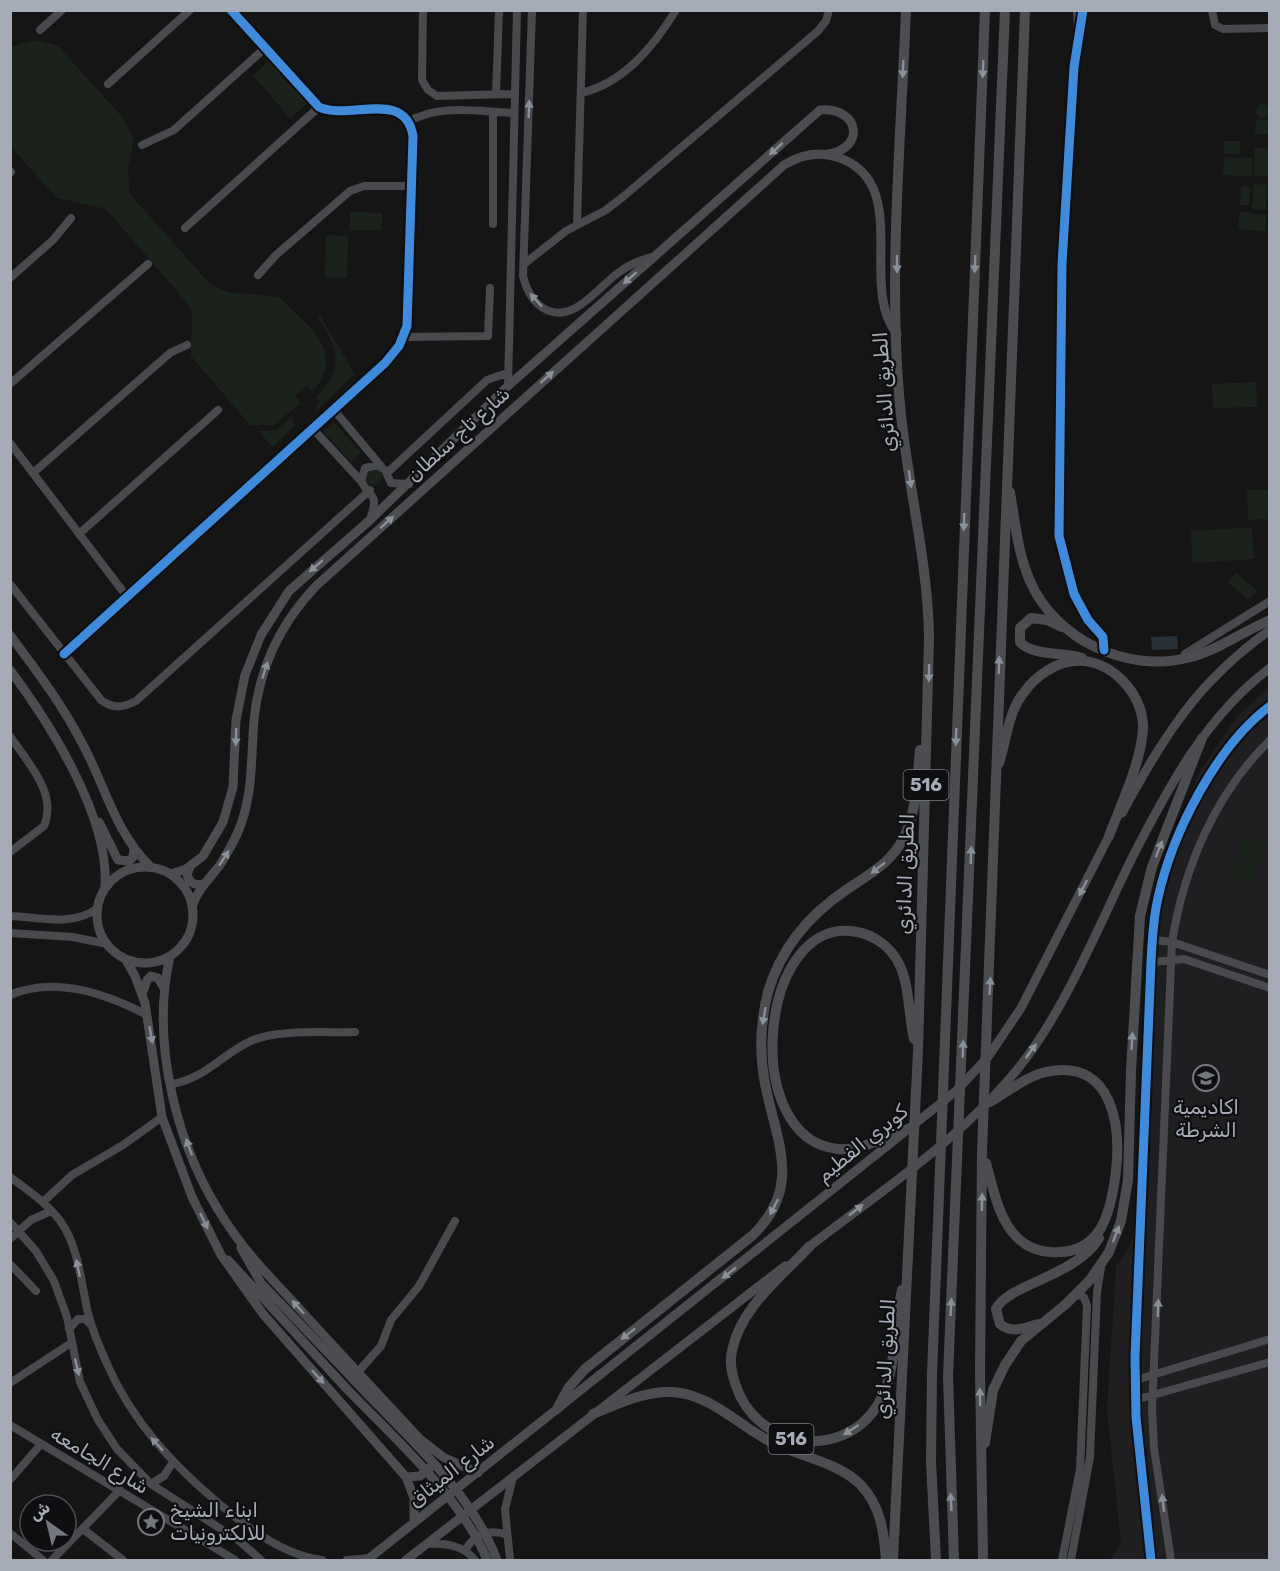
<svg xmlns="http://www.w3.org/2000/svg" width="1280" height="1571" viewBox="0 0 1280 1571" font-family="Rubik,'Noto Sans Arabic',sans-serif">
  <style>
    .built { fill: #1f1f21 }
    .green { fill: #1b221b }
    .water { fill: #273137 }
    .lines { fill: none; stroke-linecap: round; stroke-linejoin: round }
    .minor { stroke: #494a4e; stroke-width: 8 }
    .major { stroke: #4b4d50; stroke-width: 9 }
    .highway { stroke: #4b4d50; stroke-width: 10 }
    .major-bridge { stroke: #4b4d50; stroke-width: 9 }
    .cycleway-casing { stroke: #0f0f11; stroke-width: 13 }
    .cycleway { stroke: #408adc; stroke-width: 9 }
    .oneway { fill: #8a9098 }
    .oneway2 { fill: #898f98 }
    .labels { text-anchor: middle; stroke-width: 4.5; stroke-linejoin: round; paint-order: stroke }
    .shield { fill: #0f0f11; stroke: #787d85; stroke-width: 1.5 }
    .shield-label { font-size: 18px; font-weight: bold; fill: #a5acb7 }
    .street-label { font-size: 20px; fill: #a5acb7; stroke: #0f0f11 }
    .poi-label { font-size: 20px; fill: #a5acb7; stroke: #0f0f11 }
  </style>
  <rect width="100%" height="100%" fill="#151515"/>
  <path class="built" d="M1269 687V1560H1109L1121 1543 1107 1409 1116 1267 1130 1245 1137 1216 1147 939 1151 900 1198 775 1235 719Z"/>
  <path class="green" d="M36 40 58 46 124 119 134 141 128 167 129 193 210 284 228 292 279 297C307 325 348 352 312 392L307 386 295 396 301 403 274 425H250L191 356 192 311 188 304 106 209 57 198 11 147V47Z
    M271 60 308 103 290 118 253 75Z
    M1256 111a7 7 0 1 1 14 0a7 7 0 1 1-14 0Z
    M1256 119 1269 120V134H1255Z
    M1224 141H1241L1240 154H1224Z
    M1255 148 1269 149V176H1254Z
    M1224 157 1253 158 1252 177 1223 175Z
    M1254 184 1267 185 1266 210 1252 209Z
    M1241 186 1251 187 1249 205H1240Z
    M350 212 382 213V230H350Z
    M1240 212 1266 215 1265 232 1238 229Z
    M326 235 348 236 347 278 325 277Z
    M320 316 355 374 317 410 315 408 320 403 316 397C344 369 340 349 318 319Z
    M1256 382 1257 407 1213 408 1212 384Z
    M293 416 292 423 297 424 272 447 259 431 276 430Z
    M334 422 361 453 351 462 323 431Z
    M364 476a9 9 0 1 1 18 0a9 9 0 1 1-18 0Z
    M1247 490H1269V519L1248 520Z
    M1252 527 1254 559 1192 563 1191 531Z
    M1237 573 1258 592 1248 600 1228 582Z
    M1244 836 1265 843 1251 883 1231 876Z"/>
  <path class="water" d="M1177 636 1178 649 1152 650 1151 637Z"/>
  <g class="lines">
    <path class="minor" d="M423 10 422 80 428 90 437 96 514 94
      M532 10 523 276C526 288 532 301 543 308 572 326 597 288 618 273 628 265 640 260 652 257
      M1077 10 1078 30
      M1083 10 1074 67 1062 264 1059 536 1074 594 1088 620 1103 637 1104 650
      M1212 10 1215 25 1223 29 1270 28
      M40 30 62 10
      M108 84 190 10
      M581 93C624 83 654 46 676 10
      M496 95 499 10
      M408 122C439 103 479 112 514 113
      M142 145 174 130 264 49
      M10 173 11 172
      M493 224V112
      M577 224 583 10
      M185 228 319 107
      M524 264 566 231 606 210 624 196 818 31 826 21 829 10
      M258 275 276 255 350 191 364 186H411
      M10 278 53 240 71 218
      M404 337 488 336 490 288
      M10 384 148 264
      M508 386 517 10
      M334 410 381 466
      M313 429 361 481
      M10 443 128 598
      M33 473 170 353 187 345
      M387 473 487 380 507 373
      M370 520C379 490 372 502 361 481L365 468 378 465 385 470 391 483 409 484
      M79 534 218 410
      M10 584 101 700C113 709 122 708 136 701L370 490
      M64 654 385 363 399 346 407 326 413 136C405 88 349 121 319 107L231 10
      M1185 654 1270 601
      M10 736C27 762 58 793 44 826L10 852
      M10 916C40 917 72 927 98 908
      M10 933 73 937 107 944
      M1153 940 1172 942 1270 975
      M1151 962 1184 959 1270 988
      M10 995C54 976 107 994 147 1015
      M171 1084C204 1080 224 1052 253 1040 280 1029 325 1033 355 1032
      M10 1177C29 1191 47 1203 61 1222 79 1248 81 1283 88 1313 92 1330 100 1348 107 1364 133 1423 174 1466 223 1507 250 1530 287 1556 322 1560
      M43 1202 72 1175 123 1145 162 1117
      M10 1222 36 1251 54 1281 67 1317 80 1382 98 1420 117 1449 151 1484 238 1540 261 1560
      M10 1239 31 1220 51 1211
      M10 1264 36 1291
      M69 1329 78 1319H85L90 1324
      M358 1372 381 1346 391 1320 419 1286 455 1221
      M1136 1380 1270 1339
      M10 1383 71 1343
      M1135 1400 1270 1362
      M10 1425 235 1560
      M10 1480 41 1444
      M151 1484 164 1476 173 1462
      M83 1529 123 1560
      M10 1533 43 1560
      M427 1544C445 1543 463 1545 475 1560
      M465 1551C473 1535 489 1528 507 1535
      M52 1560 120 1490
      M347 1560 371 1558
      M510 1560 505 1509 513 1477
      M1062 1560 1080 1469 1087 1306 1084 1297 1077 1295
      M1071 1560 1090 1457 1097 1292 1101 1267
      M1151 1560 1136 1417 1135 1357 1151 962C1152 941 1153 919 1158 898 1172 834 1216 746 1270 706
      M1171 1560 1154 1448 1152 1410 1172 942C1184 867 1215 794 1270 740"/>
    <path class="major" d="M10 635C36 670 62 704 82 743 105 785 115 833 151 867
      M10 670C51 725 110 818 105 888
      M1122 813C1165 735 1196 683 1270 630
      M99 822 118 860 129 861 133 857 134 849
      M1134 854C1169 786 1207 715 1270 668
      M190 867 187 874C189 883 196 887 205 883
      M97 915a48 48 0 1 1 96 0a48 48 0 1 1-96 0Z
      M171 874 186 869 203 856 223 822 233 787 236 720 245 675 261 635 289 591 370 520 508 386 820 110C861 107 865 149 828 154
      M192 907C197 890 210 878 220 865 228 852 236 839 241 824 253 791 251 756 254 720 259 668 280 624 316 586L784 165C800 155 818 151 837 157 914 182 857 286 897 334
      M170 956C150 1044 177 1151 228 1225 247 1254 272 1279 296 1305 337 1350 378 1394 420 1439L443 1457 478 1473
      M126 960 135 976 145 1003 162 1117 192 1197 221 1255 263 1314 406 1477 414 1498V1522
      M142 994 147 980 151 976 158 978 164 988
      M241 1248 261 1283 354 1380
      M228 1260 346 1388
      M406 1477 420 1476 432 1466
      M367 1560 557 1409
      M406 1560 785 1266"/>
    <path class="highway" d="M1010 492C1015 522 1018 554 1030 581 1055 639 1126 673 1187 658 1217 651 1242 632 1270 620
      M1062 627 1047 620 1031 618 1020 628V642C1032 656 1064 652 1082 658
      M999 763C1007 739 1008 711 1025 691 1036 676 1056 662 1075 661 1110 658 1143 693 1143 727 1142 761 1121 804 1109 836
      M908 1129C886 1136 863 1151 838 1149 738 1140 759 912 857 932 873 935 888 945 897 960 910 982 908 1014 914 1039
      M986 1163C996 1199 1004 1249 1050 1252 1102 1256 1111 1212 1116 1171 1121 1127 1113 1061 1051 1071 1029 1074 1009 1091 990 1102
      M810 1246C782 1276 740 1308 732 1351 729 1363 732 1375 736 1386 757 1448 841 1462 877 1406 898 1372 893 1328 902 1290
      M1038 1324C1024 1328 1012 1334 1000 1324L996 1309C1008 1284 1077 1276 1099 1238
      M557 1409 569 1387 585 1369 753 1235C805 1184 774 1138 764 1078 759 1049 761 1020 768 992 781 948 809 915 846 890 868 875 891 863 903 839 917 812 917 779 920 750
      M593 1414C618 1404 644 1391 672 1392 711 1394 740 1427 773 1443 801 1457 837 1462 860 1484 881 1506 884 1532 886 1560
      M985 1443 993 1390 1005 1365 1021 1341 1066 1304 1090 1280 1109 1252 1121 1221 1128 1180 1131 1071 1140 916 1152 867 1202 738
      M893 1560 918 1051 929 638C928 560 907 483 900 405 888 278 901 138 906 10
      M936 1560 931 1462 932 1375 985 10
      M954 1560 948 1376 1005 10
      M983 1560 980 1372 982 1151 1025 10"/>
    <path class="major-bridge" d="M810 1246C882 1190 963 1138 1020 1066 1067 1007 1100 922 1134 854
      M354 1380C404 1434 471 1490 497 1560
      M346 1388C392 1436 463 1499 487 1560
      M557 1409 956 1091 988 1057 1021 1008 1109 836"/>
    <defs>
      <path id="cycleway" d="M1083 10 1074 67 1062 264 1059 536 1074 594 1088 620 1103 637 1104 650
        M64 654 385 363 399 346 407 326 413 136C405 88 349 121 319 107L231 10
        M1151 1560 1136 1417 1135 1357 1151 962C1152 941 1153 919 1158 898 1172 834 1216 746 1270 706"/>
    </defs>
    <use href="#cycleway" class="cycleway-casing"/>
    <use href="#cycleway" class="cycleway"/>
  </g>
  <defs><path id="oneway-solid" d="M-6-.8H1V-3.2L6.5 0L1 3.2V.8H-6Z" transform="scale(1.5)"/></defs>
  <g class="oneway">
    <use href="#oneway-solid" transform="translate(903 69) rotate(92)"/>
    <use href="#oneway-solid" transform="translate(983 69) rotate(92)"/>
    <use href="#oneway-solid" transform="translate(776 149) rotate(138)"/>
    <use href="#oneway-solid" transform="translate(897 264) rotate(90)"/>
    <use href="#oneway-solid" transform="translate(975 264) rotate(92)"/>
    <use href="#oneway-solid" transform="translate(630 278) rotate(139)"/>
    <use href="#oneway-solid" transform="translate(547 377) rotate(-42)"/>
    <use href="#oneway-solid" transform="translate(910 479) rotate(82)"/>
    <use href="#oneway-solid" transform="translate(387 522) rotate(-42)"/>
    <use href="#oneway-solid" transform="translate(964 522) rotate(92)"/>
    <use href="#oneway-solid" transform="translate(316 566) rotate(139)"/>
    <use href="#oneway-solid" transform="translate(999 665) rotate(-88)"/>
    <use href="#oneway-solid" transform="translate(265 670) rotate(-72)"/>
    <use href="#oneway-solid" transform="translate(929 673) rotate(91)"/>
    <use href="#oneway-solid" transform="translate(236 737) rotate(92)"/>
    <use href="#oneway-solid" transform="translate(956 737) rotate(92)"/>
    <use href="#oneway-solid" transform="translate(1159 849) rotate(-69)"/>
    <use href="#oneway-solid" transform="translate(971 855) rotate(-88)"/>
    <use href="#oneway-solid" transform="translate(224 858) rotate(-57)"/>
    <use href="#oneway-solid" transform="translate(878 868) rotate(142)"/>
    <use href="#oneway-solid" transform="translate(1083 888) rotate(117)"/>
    <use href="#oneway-solid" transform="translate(990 986) rotate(-87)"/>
    <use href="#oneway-solid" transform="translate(764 1016) rotate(100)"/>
    <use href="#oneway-solid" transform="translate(151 1035) rotate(80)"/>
    <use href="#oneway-solid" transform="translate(1132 1041) rotate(-87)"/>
    <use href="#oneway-solid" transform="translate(963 1049) rotate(-88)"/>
    <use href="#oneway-solid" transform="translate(1031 1051) rotate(-54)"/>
    <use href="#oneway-solid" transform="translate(189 1147) rotate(-110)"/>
    <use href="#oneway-solid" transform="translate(982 1202) rotate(-89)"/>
    <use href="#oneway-solid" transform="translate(774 1207) rotate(117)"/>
    <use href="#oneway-solid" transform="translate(856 1210) rotate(-38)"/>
    <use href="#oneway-solid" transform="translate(204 1221) rotate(64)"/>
    <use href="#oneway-solid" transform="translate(1116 1234) rotate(-69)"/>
    <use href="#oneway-solid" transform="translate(729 1273) rotate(142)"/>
    <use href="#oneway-solid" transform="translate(298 1307) rotate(-132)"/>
    <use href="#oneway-solid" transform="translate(951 1307) rotate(-87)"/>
    <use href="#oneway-solid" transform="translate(628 1334) rotate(142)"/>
    <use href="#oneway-solid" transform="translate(318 1377) rotate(48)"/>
    <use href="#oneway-solid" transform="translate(980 1397) rotate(-91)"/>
    <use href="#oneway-solid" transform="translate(851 1430) rotate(147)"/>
    <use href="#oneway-solid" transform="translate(951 1502) rotate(-93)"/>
  </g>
  <g class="oneway2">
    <use href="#oneway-solid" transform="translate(529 109) rotate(-88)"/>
    <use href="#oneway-solid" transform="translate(536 300) rotate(-132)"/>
    <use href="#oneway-solid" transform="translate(78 1268) rotate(-102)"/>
    <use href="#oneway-solid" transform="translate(1158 1308) rotate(-88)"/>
    <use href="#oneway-solid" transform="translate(77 1367) rotate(77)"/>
    <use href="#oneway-solid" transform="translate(157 1444) rotate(-131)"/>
    <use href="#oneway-solid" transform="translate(1163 1503) rotate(-97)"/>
  </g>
  <defs>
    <symbol id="university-ring" viewBox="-11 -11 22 22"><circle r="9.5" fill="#0f0f11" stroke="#73777e" stroke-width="1.5"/><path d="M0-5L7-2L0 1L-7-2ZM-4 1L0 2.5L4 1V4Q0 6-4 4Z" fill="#73777e"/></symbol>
    <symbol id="sight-ring" viewBox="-11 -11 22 22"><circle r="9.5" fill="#0f0f11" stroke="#73777e" stroke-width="1.5"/><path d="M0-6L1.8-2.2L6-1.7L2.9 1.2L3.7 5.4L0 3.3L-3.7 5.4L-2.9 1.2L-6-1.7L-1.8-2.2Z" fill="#73777e"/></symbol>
  </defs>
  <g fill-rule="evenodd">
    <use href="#university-ring" x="1191" y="1063" width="30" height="30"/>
    <use href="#sight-ring" x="136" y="1507" width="30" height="30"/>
  </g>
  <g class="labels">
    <g class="shield">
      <rect x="903.5" y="770" width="45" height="30" rx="4.5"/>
      <rect x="768.5" y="1424" width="45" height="30" rx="4.5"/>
    </g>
    <g class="shield-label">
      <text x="926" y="791">516</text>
      <text x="791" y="1445">516</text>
    </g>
    <g class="street-label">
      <text transform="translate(884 392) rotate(-94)" y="7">الطريق الدائري</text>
      <text transform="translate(458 434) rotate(-42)" y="7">شارع تاج سلطان</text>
      <text transform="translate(905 874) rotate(-88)" y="7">الطريق الدائري</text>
      <text transform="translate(862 1143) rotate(-39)" y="7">كوبري الفطيم</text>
      <text transform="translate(885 1359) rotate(-87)" y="7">الطريق الدائري</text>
      <text transform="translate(100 1460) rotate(31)" y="7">شارع الجامعه</text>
      <text transform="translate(451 1471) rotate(-38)" y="7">شارع الميثاق</text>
    </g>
    <g class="poi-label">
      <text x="1206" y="1114">اكاديمية<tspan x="1206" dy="23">الشرطة</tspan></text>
      <text x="170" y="1517" text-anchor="start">ابناء الشيخ<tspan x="170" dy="23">للالكترونيات</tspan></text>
    </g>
  </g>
  <rect width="1280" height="1571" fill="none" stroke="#a5acb7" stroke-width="24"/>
  <g transform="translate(48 1523) rotate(326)"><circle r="28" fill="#0f0f11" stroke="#4b4e53" stroke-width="1.5"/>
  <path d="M0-4.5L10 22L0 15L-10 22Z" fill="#73777e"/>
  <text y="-9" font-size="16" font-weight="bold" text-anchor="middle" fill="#a5acb7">ش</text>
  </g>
</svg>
